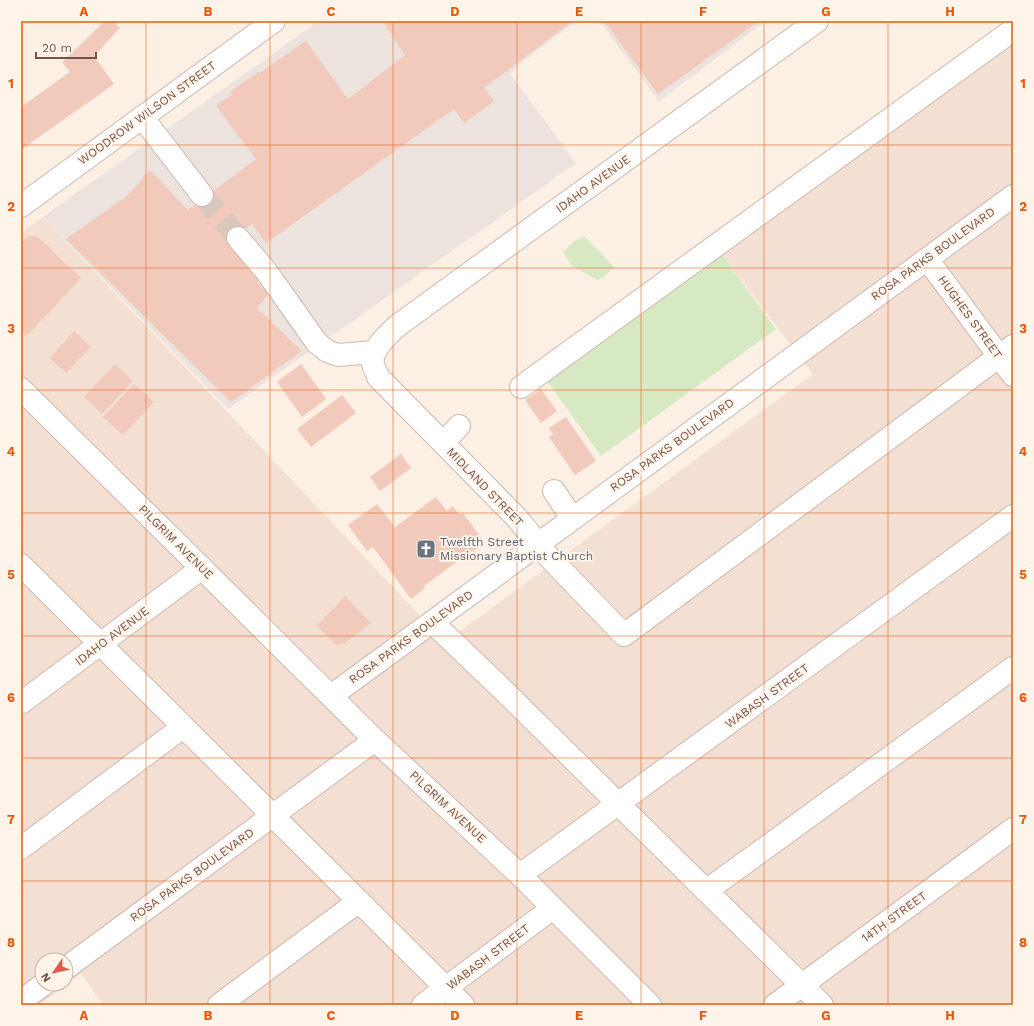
<svg xmlns="http://www.w3.org/2000/svg" width="1034" height="1026" viewBox="0 0 1034 1026" font-family="'Work Sans',sans-serif">
  <style>
    .residential { fill: #f3e0d3; fill-rule: evenodd }
    .industrial { fill: #ece3de }
    .green { fill: #d7e9c3 }
    .building { fill: #f1cabc }
    .lines { fill: none; stroke-linecap: round; stroke-linejoin: round }
    .minor-tunnel { stroke: #dac8be; stroke-width: 22; stroke-dasharray: 22 11; stroke-linecap: butt }
    .minor-casing { stroke: #cfb8ae; stroke-width: 24 }
    .minor { stroke: #fff; stroke-width: 22 }
    .grid { fill: none; stroke: #e8590c; stroke-width: 1; stroke-opacity: 0.55 }
    .labels { text-anchor: middle; stroke-width: 4; stroke-linejoin: round; paint-order: stroke }
    .street-label { font-size: 12px; fill: #74534a; stroke: #fff4ea }
    .worship-label { font-size: 12px; fill: #5b616d; stroke: #fff4ea; text-anchor: start }
    .neatline { fill: none; stroke: #e8590c; stroke-width: 1.5 }
    .grid-label { font-size: 13px; text-anchor: middle; font-weight: bold; fill: #e8590c }
  </style>
  <rect width="100%" height="100%" fill="#fcefe4"/>
  <path class="residential" d="M1013 42V1005H104L81 974 40 1005H21V233L43 217 445 642 813 374 722 255ZM42 960H66V984H42Z"/>
  <path class="industrial" d="M319 21H576L522 62 510 74 576 163 228 409 43 217Z
    M601 21H766L659 101 600 22Z"/>
  <path class="green" d="M584 236 614 267 606 275 597 280 571 265 563 252 574 241Z
    M722 255 776 329 601 456 547 381Z"/>
  <path class="building" d="M105 21H113L120 28 94 56 114 84 25 147 21 151V107L70 72 62 62Z
    M387 21H573L484 88 494 101 464 123 454 109 266 243 252 224 232 238 260 277 257 282 268 294 257 308 302 351 231 402 66 239 127 196 150 170 188 210 256 159 217 107 218 104 232 95 231 91 258 72 260 73 304 42 306 41 348 99 405 55 384 23Z
    M604 21H759L658 94Z
    M28 236 38 237 81 278 27 336 21 330V289L23 287 21 285V244Z
    M74 331 91 347 66 373 50 358Z
    M115 364 133 381 102 414 84 397Z
    M301 364 326 399 302 417 277 382Z
    M134 384 154 402 123 435 103 417Z
    M541 389 557 411 541 423 525 400Z
    M342 395 356 413 311 447 297 429Z
    M566 417 596 461 575 475 549 437 553 434 549 428Z
    M401 454 411 468 380 491 370 477Z
    M436 497 447 511 453 506 459 515 463 513 485 543 472 552 471 551 424 586 425 588 411 599 373 547 367 551 348 525 377 504 395 527Z
    M345 596 371 623 344 644 336 645 317 626Z"/>
  <g class="lines">
    <path class="minor-tunnel" d="M202 195 238 238"/>
    <defs>
      <path id="minor" d="M817 21 397 326C387 336 370 350 373 364 374 369 377 373 378 377L517 518 548 556 624 635 1013 346
        M142 117 202 195
        M21 206 274 21
        M238 238 266 271 317 343 327 351 338 355 375 352
        M927 259 1013 375
        M521 387 1013 30
        M21 389 375 740 520 875 650 1005
        M443 443 459 426
        M554 491 572 518
        M21 565 463 1005
        M432 622 499 686 822 1005
        M331 696 1013 196
        M21 703 202 568
        M21 848 183 727
        M520 875 1013 516
        M706 891 1013 668
        M66 968 375 740
        M21 1001 44 984
        M219 1005 359 901
        M423 1005 553 908
        M775 1005 1013 829"/>
    </defs>
    <use href="#minor" class="minor-casing"/>
    <use href="#minor" class="minor"/>
  </g>
  <path class="grid" d="M146 21V1005M270 21V1005M393 21V1005M517 21V1005M641 21V1005M764 21V1005M888 21V1005M21 145H1013M21 268H1013M21 390H1013M21 513H1013M21 636H1013M21 758H1013M21 881H1013"/>
  <defs>
    <symbol id="church-square" viewBox="-11 -11 22 22"><rect x="-9" y="-9" width="18" height="18" rx="4" fill="#6b7280" stroke="#fff4ea"/><path d="M-1.2-6h2.4v3.5h3.3v2.4h-3.3V6h-2.4V-.1h-3.3v-2.4h3.3Z" fill="#fff"/></symbol>
  </defs>
  <g fill-rule="evenodd">
    <use href="#church-square" x="415" y="538" width="22" height="22"/>
  </g>
  <g class="labels">
    <g class="street-label">
      <text transform="translate(147 113) rotate(-36)" y="4">WOODROW WILSON STREET</text>
      <text transform="translate(593 184) rotate(-36)" y="4">IDAHO AVENUE</text>
      <text transform="translate(933 254) rotate(-36)" y="4">ROSA PARKS BOULEVARD</text>
      <text transform="translate(970 317) rotate(54)" y="4">HUGHES STREET</text>
      <text transform="translate(672 445) rotate(-36)" y="4">ROSA PARKS BOULEVARD</text>
      <text transform="translate(485 487) rotate(46)" y="4">MIDLAND STREET</text>
      <text transform="translate(176 542) rotate(45)" y="4">PILGRIM AVENUE</text>
      <text transform="translate(112 636) rotate(-37)" y="4">IDAHO AVENUE</text>
      <text transform="translate(411 637) rotate(-36)" y="4">ROSA PARKS BOULEVARD</text>
      <text transform="translate(767 696) rotate(-36)" y="4">WABASH STREET</text>
      <text transform="translate(448 807) rotate(43)" y="4">PILGRIM AVENUE</text>
      <text transform="translate(192 875) rotate(-36)" y="4">ROSA PARKS BOULEVARD</text>
      <text transform="translate(894 917) rotate(-36)" y="4">14TH STREET</text>
      <text transform="translate(488 957) rotate(-37)" y="4">WABASH STREET</text>
    </g>
    <g class="worship-label">
      <text x="440" y="546">Twelfth Street<tspan x="440" dy="14">Missionary Baptist Church</tspan></text>
    </g>
  </g>
  <rect width="1034" height="1026" fill="none" stroke="#fff4ea" stroke-width="44"/>
  <g transform="translate(54 972) rotate(236)"><circle r="19" fill="#fff4ea" stroke="#c7b4aa"/>
  <path d="M0-3L7 15L0 10L-7 15Z" fill="#e4584b"/>
  <text y="-6" font-size="11" font-weight="bold" text-anchor="middle" fill="#74534a">N</text>
  </g>
  <path d="M36 52v6h60v-6" fill="none" stroke="#74534a" stroke-width="2"/>
  <text x="42" y="52" font-size="12" fill="#74534a" stroke="#fff4ea" stroke-width="3" paint-order="stroke">20 m</text>
  <rect x="22" y="22" width="990" height="982" class="neatline"/>
  <g class="grid-label">
    <text x="84" y="16">A</text>
    <text x="208" y="16">B</text>
    <text x="331" y="16">C</text>
    <text x="455" y="16">D</text>
    <text x="579" y="16">E</text>
    <text x="703" y="16">F</text>
    <text x="826" y="16">G</text>
    <text x="950" y="16">H</text>
    <text x="11" y="88">1</text>
    <text x="1023" y="88">1</text>
    <text x="11" y="211">2</text>
    <text x="1023" y="211">2</text>
    <text x="11" y="333">3</text>
    <text x="1023" y="333">3</text>
    <text x="11" y="456">4</text>
    <text x="1023" y="456">4</text>
    <text x="11" y="579">5</text>
    <text x="1023" y="579">5</text>
    <text x="11" y="702">6</text>
    <text x="1023" y="702">6</text>
    <text x="11" y="824">7</text>
    <text x="1023" y="824">7</text>
    <text x="11" y="947">8</text>
    <text x="1023" y="947">8</text>
    <text x="84" y="1020">A</text>
    <text x="208" y="1020">B</text>
    <text x="331" y="1020">C</text>
    <text x="455" y="1020">D</text>
    <text x="579" y="1020">E</text>
    <text x="703" y="1020">F</text>
    <text x="826" y="1020">G</text>
    <text x="950" y="1020">H</text>
  </g>
</svg>
